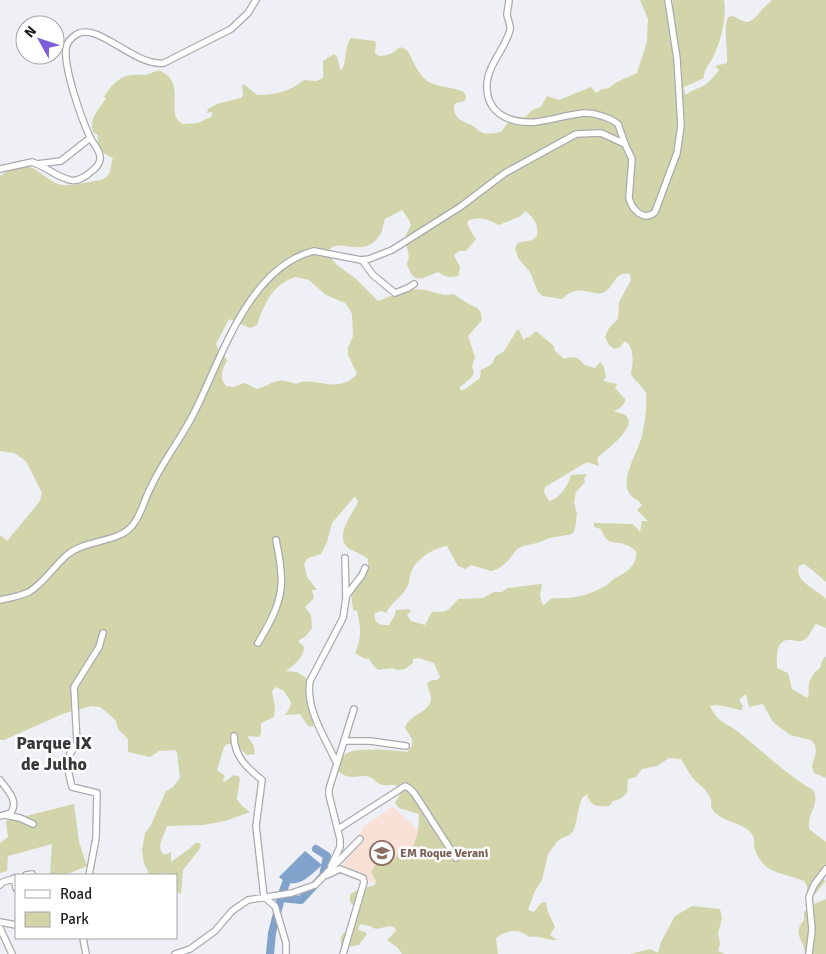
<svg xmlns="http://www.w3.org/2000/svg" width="826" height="954" viewBox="0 0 826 954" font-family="Signika,sans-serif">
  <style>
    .education { fill: #f9e1d7 }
    .green { fill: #d2d4a9; fill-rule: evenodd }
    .water { fill: #81a2ca }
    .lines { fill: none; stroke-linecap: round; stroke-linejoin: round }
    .river { stroke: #81a2ca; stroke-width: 8 }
    .minor-casing { stroke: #a8aaae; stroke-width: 8 }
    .minor { stroke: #fff; stroke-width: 5.5 }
    .labels { text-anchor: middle; stroke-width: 5; stroke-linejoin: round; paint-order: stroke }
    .education-label { font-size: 12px; font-weight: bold; fill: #785e54; stroke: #fff; text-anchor: start }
    .district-label { font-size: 18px; font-weight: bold; fill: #36383b; stroke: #fff }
  </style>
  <rect width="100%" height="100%" fill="#eef0f5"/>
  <path class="education" d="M393 807 426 837 388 888 340 869 364 826Z"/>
  <path class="green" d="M640 0H665L666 9 669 10 673 3V0H724C727 16 721 42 713 57 709 65 704 69 704 78L684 87 685 94H687C692 90 697 89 703 86 710 82 714 76 719 70L715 66 727 63C728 47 723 32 728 17L733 16C748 24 749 25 760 12 763 8 768 4 772 0H826V582L811 569 804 564 799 566C793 581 818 590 826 599V628L816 624C811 629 810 637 804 640 800 642 796 641 792 640 775 638 777 657 777 668L788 673 792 689 807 698 809 695C807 684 811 674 820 668L822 661 826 656V778L814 773 812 766 816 752 815 745 811 740 790 735 773 722 763 704 749 707 746 694 739 700 743 706 742 710C731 709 721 703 710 706 719 724 724 721 737 731 763 751 785 774 813 790 821 806 807 810 809 829L826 842V869L823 875 825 882 815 894 807 896V886L804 881C795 877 775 873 768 868 762 864 755 853 754 845 754 841 755 838 752 834 743 821 719 823 711 807 713 792 700 787 692 777 688 771 685 765 681 759L669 758 657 766 642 769 636 777 628 779 627 793 620 799 613 801 609 806C598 807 589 806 587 794L582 798 580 804 574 830 570 835 562 838 557 842 548 854 542 880 535 891 528 910 534 912 541 903 546 902C546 911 552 919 555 927L550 935 557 940C548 941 539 935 529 937 520 928 506 930 496 938L498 954H402L398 948 387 940 396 931 395 928 390 926 376 929 370 926 360 924 358 930 365 932 367 934 359 945 344 948C336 938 344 932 352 927L358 910 350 902V895L355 891 375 885 376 881 371 872 377 863 391 862 403 849 414 845 418 832 419 814 399 808 395 803 402 791C393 780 390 788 380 784 377 783 374 779 370 777 357 773 348 783 337 769 338 762 341 756 347 753 358 747 395 750 407 752L412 746V739L405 728C409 714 430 713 431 699 431 694 428 689 427 683L432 680H437L440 677 434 663 419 658 413 659V663L405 669 398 670 392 668 378 670 373 665 369 659 363 658 355 653C362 639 361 627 357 611L353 610 351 594 356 586 361 581 368 566V559C362 554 357 553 350 549 332 539 353 513 358 502L355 496 332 523 327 542 321 554 308 558 304 564 307 577 317 590H312L314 598 305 607 311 615 312 628 306 636 298 641 304 647C304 657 294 665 286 671L297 672 306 678V696L313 707V727L308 726 300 714 285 715 290 707 291 702 284 691 276 687 272 691 275 707 274 717 261 723V734L259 737 247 736 254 746 255 754 247 755 234 744H227L224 747 217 770 225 776 223 780 224 782 234 775 240 777 237 799 242 806 250 812 225 821 203 825 167 826C164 837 155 846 164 855L171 852V862L189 849 196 843H199L201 845 199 850 183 870 181 894 176 891V875L162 873 155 875 149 874 144 863 142 850 145 833 150 827 166 791 173 787 180 778 177 752 175 750 159 751 150 757 128 752V739L118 729 116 721 111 716 100 707 92 706 65 713 4 740H0V535L7 541 40 501 42 493 26 461 14 453 0 451V176C4 174 8 169 13 167 33 159 44 181 62 185 71 186 81 183 89 182 96 180 102 182 107 176 112 172 110 164 113 158 102 154 96 147 98 135L93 132C89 117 99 110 106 98L104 97C109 88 119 76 131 75 143 74 145 77 158 70 185 80 169 105 177 119 178 120 182 124 183 124L198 123 211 117 213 112 207 113 208 109 217 104 241 98 243 95 242 86 244 84 257 95C275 95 289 92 304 80L316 81 323 78V61L334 54 337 57 340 69 342 70C347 60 344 47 351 38L375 41 376 45 375 53 379 56C387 56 394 53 400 47L407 50C415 63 419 81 437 85 446 88 456 88 464 92L466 97 465 101 456 103 454 105C453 118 461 121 471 125 475 126 477 130 481 132 486 135 495 133 501 132L512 117H525L534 109 541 107 547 96 559 100 591 87 596 93 602 89 609 88 617 82 637 73 647 42 648 19ZM402 210 408 218 411 225 405 237 409 257 407 264C414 286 422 278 438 272 446 277 451 279 459 275L460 267 454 255 459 251H466L476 239 469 228 467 221C479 216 488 219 499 225L519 217 526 211C534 219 539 224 537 236L532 240 518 243 515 248 518 258 530 272 538 292 543 296 562 299C580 280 595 300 606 291 616 284 615 271 630 274L631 280 619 302 618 319 609 328 605 337 609 345 614 349 620 347 625 341C635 347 633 364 631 374 635 381 642 386 646 393 647 407 645 425 641 439 637 453 622 477 628 491 631 498 638 499 642 505L637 510 648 521H642L640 532 635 526 632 524 594 523V527L601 529C609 548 612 539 626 545 630 546 633 549 636 551 638 564 628 572 617 577 613 579 609 584 605 586 589 596 571 599 552 598L544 605 542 604 540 595 542 584H541L507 588 502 592H494L483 598 459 599C455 602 450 610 445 611 441 613 437 611 432 612L425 625 411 621 407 615 411 611 409 609 396 610 395 615 389 625C380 625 373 624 375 613L382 611 386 613C391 603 400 598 406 589 410 584 409 576 412 570 417 559 435 547 447 546L458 566 465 569 471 565 491 571 498 569 508 561 517 549 523 546 537 543 550 538 572 534 575 529 577 514 574 502 576 492 585 482 584 479 587 474 571 475C568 485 560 499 549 501L544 492 545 487 587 462 599 466 597 458C604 451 640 427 625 415 622 413 617 413 614 411L620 408 625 402V399L615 388 617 384 603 381 606 377 604 367 600 362 595 368 584 365C581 358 571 355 564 359L555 351 554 346 536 331 529 337 525 338 524 341 519 330H517L504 351 495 357 492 364 481 370 480 378 464 390H460V387L471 378 474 372 472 367 475 357 468 336 482 320C481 305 474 308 464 301 460 299 457 296 454 294L445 295 425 290 411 289 405 293 391 296 378 301 355 278 337 265 327 253C338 233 362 262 380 235 383 231 383 224 385 219ZM295 277 309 280 326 295 345 303 349 308 352 314 353 336 348 348V355L357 374C338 396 314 375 296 384 275 377 276 383 257 389L245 383 233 387 226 386C219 377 222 370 227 361L224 354 219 351 216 344 229 319 250 328 257 325C264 304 273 284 295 277Z
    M74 804 79 842 87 866 65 875H50L52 844 8 856 7 871 0 873V843L8 837 6 821Z
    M826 899V954H805C805 939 791 935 804 920V912L814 904Z
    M692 906 720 909 722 918 718 933 720 944 718 951 725 954H630L650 949 658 953 661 942 675 916Z"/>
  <path class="water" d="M305 851 322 865C308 877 297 892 279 877Z"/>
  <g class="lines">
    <path class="river" d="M283 891 288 878
      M270 954 272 933 281 898 301 900 323 876 327 856 316 849"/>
    <defs>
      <path id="minor" d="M509 0C509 5 507 10 507 15 508 20 511 25 510 30 505 49 489 63 487 83 485 113 509 124 536 122 553 120 569 114 585 113 595 113 611 118 618 124L625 144
        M37 164 61 161 90 138
        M0 169 32 162C45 166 56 177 70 180 76 182 82 178 87 175 93 170 101 165 100 157 100 150 93 144 90 137 81 118 64 69 66 49 66 43 72 37 77 34 98 22 135 67 164 63L231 29 248 13 256 0
        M362 260 373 275 395 293 408 288 414 284
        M346 596 362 575 365 568
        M0 600C9 598 21 596 29 592 44 583 54 566 67 555 86 539 118 543 132 526 141 516 144 500 150 489 162 462 181 439 194 413 221 360 248 267 314 251L361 260 369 259 392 250 460 207 505 173 576 134 601 133 625 144 632 159 629 198C632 210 644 222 655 212L677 153 681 126 677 59 668 0
        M258 643C270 623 284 599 281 574 281 563 278 551 276 540
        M234 736C234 756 247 768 262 780L256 826 264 897 275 906 286 943V954
        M344 741H370L406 746
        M337 764C326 739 305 709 310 681L343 618 346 598 345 558
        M0 780C7 790 19 800 11 813L0 816
        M5 815 20 818 33 824
        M338 829 405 786 409 788 414 793 456 858
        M331 866 340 847V839L329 795V789L354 709
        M26 875 32 874
        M89 875 96 838 97 793 72 787 68 770 70 754 77 743 74 687 99 647 103 633
        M327 875 340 869 363 878 364 882 343 954
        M14 878 16 888
        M0 885 3 882 16 878
        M0 922 16 925
        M0 928 12 954
        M83 938 86 954
        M175 954 190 949 215 931 232 911 248 900 292 893 315 885 360 839
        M809 954 812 930 809 897 814 885 826 869"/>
    </defs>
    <use href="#minor" class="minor-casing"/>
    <use href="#minor" class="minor"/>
  </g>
  <defs>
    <symbol id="school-ring" viewBox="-11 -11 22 22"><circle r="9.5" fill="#fff" stroke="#8d6e63" stroke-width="1.5"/><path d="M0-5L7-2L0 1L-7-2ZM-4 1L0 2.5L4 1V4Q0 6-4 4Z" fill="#8d6e63"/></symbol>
  </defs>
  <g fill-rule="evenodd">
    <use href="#school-ring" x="368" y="839" width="28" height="28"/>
  </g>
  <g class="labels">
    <g class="education-label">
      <text x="400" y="857">EM Roque Verani</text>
    </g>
    <g class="district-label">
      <text x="54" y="749">Parque IX<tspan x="54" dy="21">de Julho</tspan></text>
    </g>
  </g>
  <rect x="15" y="874" width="162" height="65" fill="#ffffff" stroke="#a6a6a7"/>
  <rect x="25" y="890" width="25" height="8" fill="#ffffff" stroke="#a6a6a7"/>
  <text x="60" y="899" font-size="15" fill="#202123">Road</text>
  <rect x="25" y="912" width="25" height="15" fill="#d2d4a9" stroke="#a6a6a7"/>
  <text x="60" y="924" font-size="15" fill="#202123">Park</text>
  <g transform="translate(40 40) rotate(310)"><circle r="24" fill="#ffffff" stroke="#a6a6a7"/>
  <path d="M0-4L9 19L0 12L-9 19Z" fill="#7b5ed8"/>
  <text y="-8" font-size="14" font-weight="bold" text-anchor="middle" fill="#202123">N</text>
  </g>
</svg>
